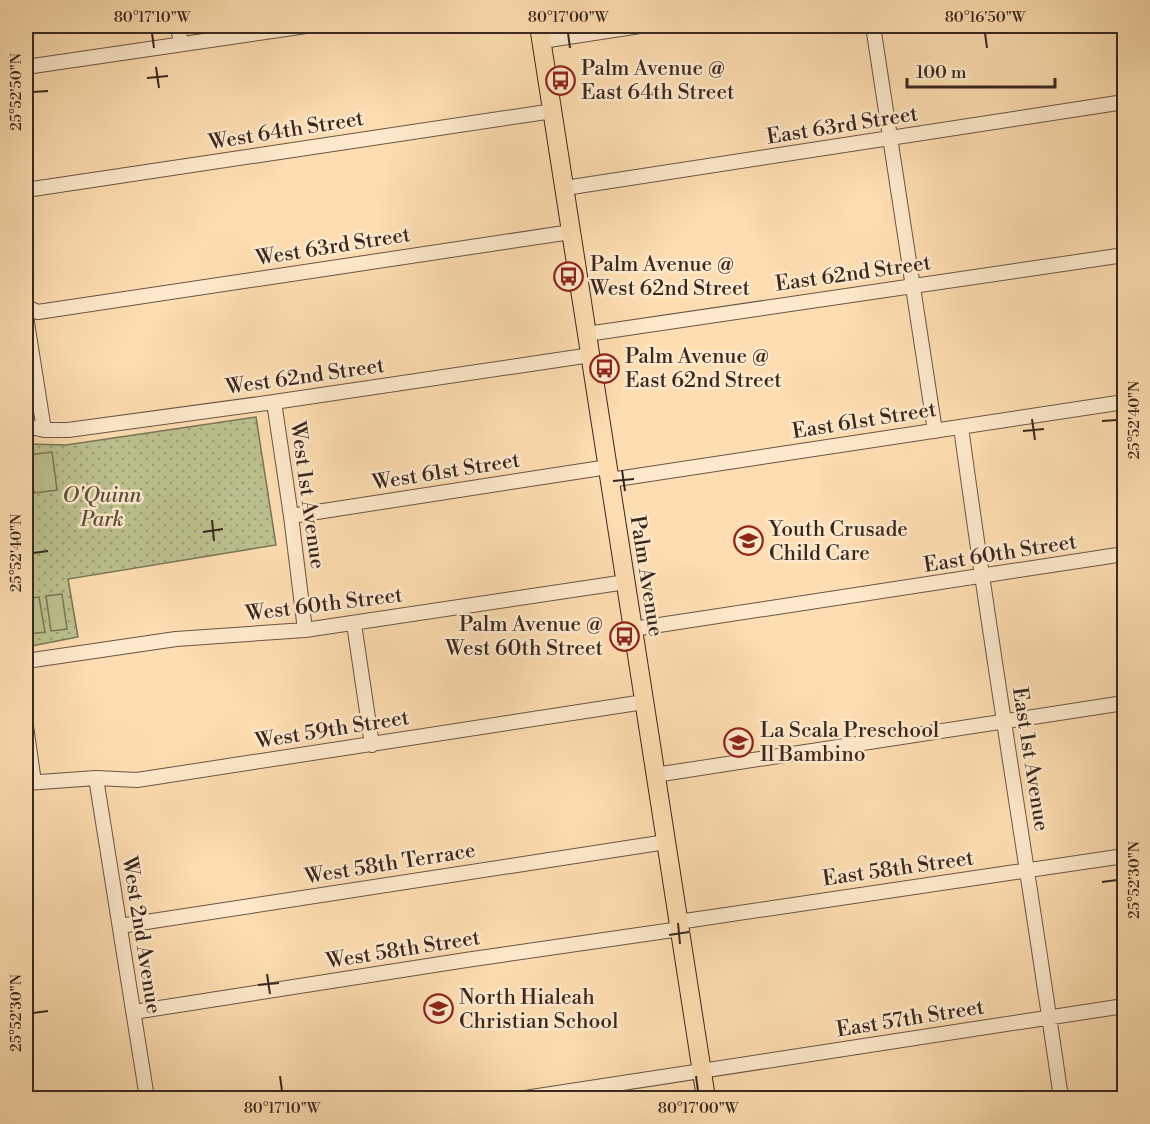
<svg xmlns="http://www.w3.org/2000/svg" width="1150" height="1124" viewBox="0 0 1150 1124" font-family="'Libre Bodoni',serif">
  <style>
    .grass { fill: url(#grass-dots); stroke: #7a7558; stroke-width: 1.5 }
    .garden { fill: #bcc28e; stroke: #7a7558; stroke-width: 1.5 }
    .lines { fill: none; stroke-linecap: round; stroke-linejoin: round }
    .minor-casing { stroke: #6a5545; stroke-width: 16 }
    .major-casing { stroke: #392821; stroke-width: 20 }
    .minor { stroke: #fee9cc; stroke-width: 14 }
    .major { stroke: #fdddb1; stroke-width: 18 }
    .ticks { fill: none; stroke: #392821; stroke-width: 2 }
    .labels { text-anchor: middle; stroke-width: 5; stroke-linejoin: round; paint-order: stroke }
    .poi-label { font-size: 21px; fill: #392821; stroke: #fee9cc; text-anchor: start }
    .street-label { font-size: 21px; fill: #392821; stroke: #fee9cc }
    .park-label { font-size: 21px; font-style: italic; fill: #5a4e3c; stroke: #fee9cc }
    .neatline { fill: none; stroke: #392821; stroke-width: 2 }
    .ticks-label { font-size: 15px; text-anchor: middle; fill: #392821 }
  </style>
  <defs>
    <pattern id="grass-dots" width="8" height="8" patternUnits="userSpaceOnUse" patternTransform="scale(1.5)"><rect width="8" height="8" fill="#bcc28e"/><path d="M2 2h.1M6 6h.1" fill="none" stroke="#9a9e74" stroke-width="1.8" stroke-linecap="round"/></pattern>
  </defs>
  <rect width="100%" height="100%" fill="#fdddb1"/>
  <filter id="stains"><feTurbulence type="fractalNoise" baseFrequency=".00333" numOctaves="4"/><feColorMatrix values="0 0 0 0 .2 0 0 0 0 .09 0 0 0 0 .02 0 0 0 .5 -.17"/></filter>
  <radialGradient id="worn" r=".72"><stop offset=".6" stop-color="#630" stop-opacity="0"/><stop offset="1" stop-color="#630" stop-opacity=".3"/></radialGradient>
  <path class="grass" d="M256 417 276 545 68 579 78 637 26 647V444L66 445Z"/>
  <path class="garden" d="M52 452 57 490 34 493 29 455Z
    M62 594 67 629 51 631 46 596Z
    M39 597 45 632 29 634 26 599Z"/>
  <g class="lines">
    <defs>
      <path id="minor" d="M178 26 181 44
        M873 26 935 431
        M542 41 640 26
        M26 67 306 26
        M565 188 1124 102
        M26 190 553 111
        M26 307 38 312 571 232
        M26 316 44 430
        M587 334 1124 255
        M274 402 291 516 305 630
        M26 426 44 430H68L274 402 591 355
        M961 427C991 651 1029 874 1061 1098
        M610 480 1124 402
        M291 516 608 467
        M354 624 372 745
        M633 629 1124 554
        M26 661 176 639 305 630 626 582
        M26 726 34 782
        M655 775 1124 703
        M96 778 147 1098
        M26 783 96 778 137 780 644 702
        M678 922 1124 856
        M120 926 666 842
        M134 1012 466 960 680 929
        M525 1098 1124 1006"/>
      <path id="major" d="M539 26 706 1098"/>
    </defs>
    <use href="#minor" class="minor-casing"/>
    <use href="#major" class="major-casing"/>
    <use href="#minor" class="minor"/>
    <use href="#major" class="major"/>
  </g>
  <path class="ticks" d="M152 33 154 48M568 33 570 48M985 33 987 48M156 67 159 88M147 78 168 76M33 92 48 91M1032 419 1035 440M1102 421 1117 420M1023 431 1044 429M622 470 625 491M613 481 634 479M212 520 214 541M203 532 223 529M33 553 48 551M1102 882 1117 880M678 923 680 944M669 935 689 932M267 974 270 994M258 985 279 983M33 1013 48 1011M280 1076 282 1091M696 1076 698 1091"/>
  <defs>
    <symbol id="bus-ring" viewBox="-11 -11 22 22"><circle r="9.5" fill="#fee9cc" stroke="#8f2418" stroke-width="1.5"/><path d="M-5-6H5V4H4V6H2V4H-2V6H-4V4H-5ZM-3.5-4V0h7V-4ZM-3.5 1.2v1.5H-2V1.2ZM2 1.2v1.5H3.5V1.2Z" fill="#8f2418"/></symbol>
    <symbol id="school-ring" viewBox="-11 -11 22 22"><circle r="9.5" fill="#fee9cc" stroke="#8f2418" stroke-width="1.5"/><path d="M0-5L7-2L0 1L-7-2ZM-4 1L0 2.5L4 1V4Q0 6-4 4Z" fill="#8f2418"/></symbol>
  </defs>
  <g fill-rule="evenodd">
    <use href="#bus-ring" x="544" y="64" width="33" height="33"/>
    <use href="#bus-ring" x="552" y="260" width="33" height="33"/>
    <use href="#bus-ring" x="588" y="352" width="33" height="33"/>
    <use href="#school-ring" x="732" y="524" width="33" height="33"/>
    <use href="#bus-ring" x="608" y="620" width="33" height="33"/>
    <use href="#school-ring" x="722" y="726" width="33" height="33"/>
    <use href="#school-ring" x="422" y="992" width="33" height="33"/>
  </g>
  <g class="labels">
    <g class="poi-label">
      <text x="581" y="75">Palm Avenue @<tspan x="581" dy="24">East 64th Street</tspan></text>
      <text x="590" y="271">Palm Avenue @<tspan x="590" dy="24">West 62nd Street</tspan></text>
      <text x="625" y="363">Palm Avenue @<tspan x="625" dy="24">East 62nd Street</tspan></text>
      <text x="769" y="536">Youth Crusade<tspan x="769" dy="24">Child Care</tspan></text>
      <text x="603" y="631" text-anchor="end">Palm Avenue @<tspan x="603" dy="24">West 60th Street</tspan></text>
      <text x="760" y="737">La Scala Preschool<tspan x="760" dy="24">Il Bambino</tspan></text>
      <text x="459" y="1004">North Hialeah<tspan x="459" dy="24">Christian School</tspan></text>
    </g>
    <g class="street-label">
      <text transform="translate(842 125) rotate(-9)" y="7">East 63rd Street</text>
      <text transform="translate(286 130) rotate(-9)" y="7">West 64th Street</text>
      <text transform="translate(333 246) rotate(-9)" y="7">West 63rd Street</text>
      <text transform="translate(853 273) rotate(-8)" y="7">East 62nd Street</text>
      <text transform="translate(305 376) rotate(-8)" y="7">West 62nd Street</text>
      <text transform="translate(864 420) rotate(-9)" y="7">East 61st Street</text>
      <text transform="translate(446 471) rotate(-9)" y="7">West 61st Street</text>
      <text transform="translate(308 495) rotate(82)" y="7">West 1st Avenue</text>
      <text transform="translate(1000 553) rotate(-9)" y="7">East 60th Street</text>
      <text transform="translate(647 576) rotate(81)" y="7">Palm Avenue</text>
      <text transform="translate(324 604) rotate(-7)" y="7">West 60th Street</text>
      <text transform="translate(332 729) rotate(-9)" y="7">West 59th Street</text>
      <text transform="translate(1031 759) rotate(81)" y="7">East 1st Avenue</text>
      <text transform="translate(390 863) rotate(-9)" y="7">West 58th Terrace</text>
      <text transform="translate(898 868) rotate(-8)" y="7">East 58th Street</text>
      <text transform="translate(142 935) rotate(81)" y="7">West 2nd Avenue</text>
      <text transform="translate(403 949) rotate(-9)" y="7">West 58th Street</text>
      <text transform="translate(910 1018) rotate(-9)" y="7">East 57th Street</text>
    </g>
    <g class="park-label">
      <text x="102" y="502">O'Quinn<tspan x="102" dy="24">Park</tspan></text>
    </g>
  </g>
  <rect width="1150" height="1124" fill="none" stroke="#fdddb1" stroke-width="66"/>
  <path d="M907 78v9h148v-9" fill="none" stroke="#392821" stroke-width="3"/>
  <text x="916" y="78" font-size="18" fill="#392821" stroke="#fee9cc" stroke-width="4.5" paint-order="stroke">100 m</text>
  <rect x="33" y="33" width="1084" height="1058" class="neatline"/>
  <g class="ticks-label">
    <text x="152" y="22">80°17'10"W</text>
    <text x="568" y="22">80°17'00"W</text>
    <text x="985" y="22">80°16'50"W</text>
    <text transform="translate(16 92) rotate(-90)" y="5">25°52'50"N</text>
    <text transform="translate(1134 420) rotate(-90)" y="5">25°52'40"N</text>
    <text transform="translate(16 553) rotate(-90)" y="5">25°52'40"N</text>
    <text transform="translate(1134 880) rotate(-90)" y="5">25°52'30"N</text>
    <text transform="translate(16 1013) rotate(-90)" y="5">25°52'30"N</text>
    <text x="282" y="1113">80°17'10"W</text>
    <text x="698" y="1113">80°17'00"W</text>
  </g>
  <rect width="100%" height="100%" filter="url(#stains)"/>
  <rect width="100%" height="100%" fill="url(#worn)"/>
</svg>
